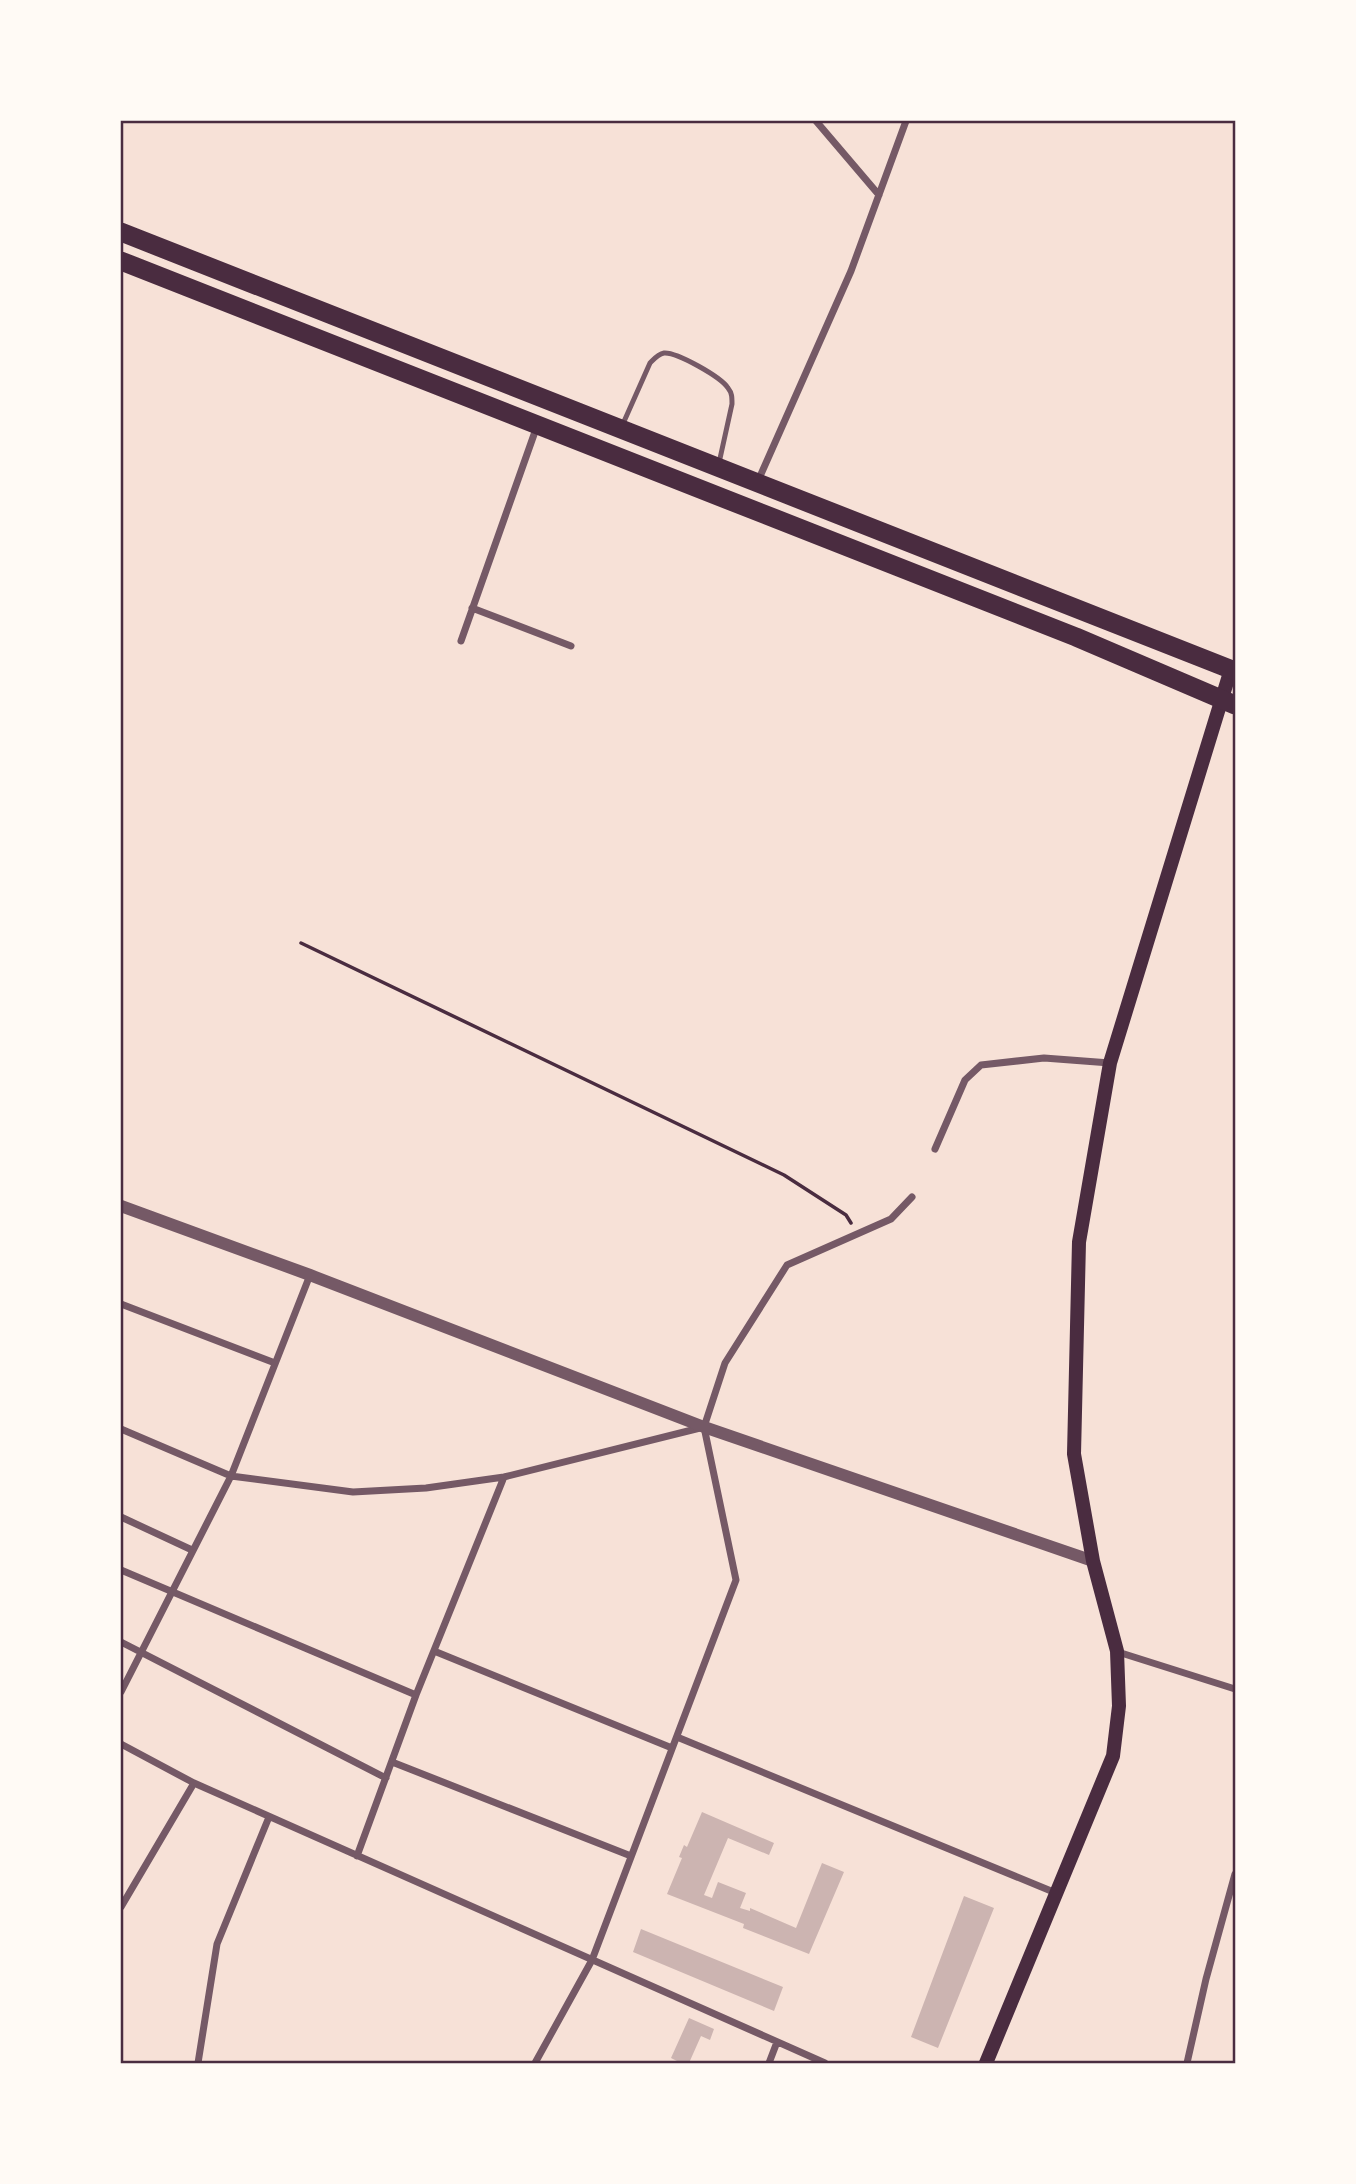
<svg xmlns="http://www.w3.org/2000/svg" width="1356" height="2184" viewBox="0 0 1356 2184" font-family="'PT Serif',serif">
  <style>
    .building { fill: #ccb4b1 }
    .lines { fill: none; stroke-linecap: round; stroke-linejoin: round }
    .path { stroke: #4a2c40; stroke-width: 3.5 }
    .service { stroke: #755966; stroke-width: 5 }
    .minor { stroke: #755966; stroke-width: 7 }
    .tertiary { stroke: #755966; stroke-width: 12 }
    .secondary { stroke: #4a2c40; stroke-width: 14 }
    .trunk { stroke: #4a2c40; stroke-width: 19 }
    .neatline { fill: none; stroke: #4a2c40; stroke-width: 2.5 }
  </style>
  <rect width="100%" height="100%" fill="#f7e1d7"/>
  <path class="building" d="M702 1812 774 1843 769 1855 728 1838 704 1895 712 1898 718 1882 746 1893 740 1908 750 1911V1908L796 1928 822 1863 844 1872 809 1954 743 1928 744 1924 667 1894 682 1858 679 1857 684 1845 687 1847Z
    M964 1896 994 1908 938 2048 911 2037Z
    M641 1929 783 1987 774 2011 633 1952Z
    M689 2018 714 2029 710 2040 701 2036 689 2063H681L671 2058Z"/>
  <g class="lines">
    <path class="path" d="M301 943 784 1175 846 1215 851 1223"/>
    <path class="service" d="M622 426 650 363C654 359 658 354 664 353 677 352 721 377 728 388 732 393 732 397 732 404L719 463"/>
    <path class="minor" d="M816 121 879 195
      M758 481 851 271 906 121
      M472 608 571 646
      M461 641 537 426
      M935 1149 965 1080 981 1065 1044 1058 1110 1063
      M121 1304 275 1363
      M121 1429 231 1476 353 1492 426 1488 504 1477 700 1428
      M121 1517 192 1550
      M121 1570 416 1695
      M121 1642 386 1778
      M434 1651 672 1748
      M1118 1652 1235 1689
      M121 1692 231 1476 310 1275
      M677 1737 1056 1893
      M121 1744 194 1783 825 2063
      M392 1762 631 1856
      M357 1856 416 1695 504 1477
      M121 1907 194 1783
      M198 2063 217 1944 269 1817
      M535 2063 592 1960 736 1580 704 1427 725 1363 787 1265 891 1219 912 1197
      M769 2063 777 2042
      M1187 2063 1206 1979 1235 1874"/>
    <path class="tertiary" d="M121 1206 310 1275 704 1427 1093 1561"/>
    <path class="secondary" d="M986 2063 1113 1756 1119 1706 1117 1651 1093 1561 1074 1454 1079 1242 1110 1063 1231 669"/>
    <path class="trunk" d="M121 232 1235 671
      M121 261 1076 637 1235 705"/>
  </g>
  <rect width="1356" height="2184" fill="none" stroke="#fffaf5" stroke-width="245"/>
  <rect x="122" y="122" width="1112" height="1940" class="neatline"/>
</svg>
